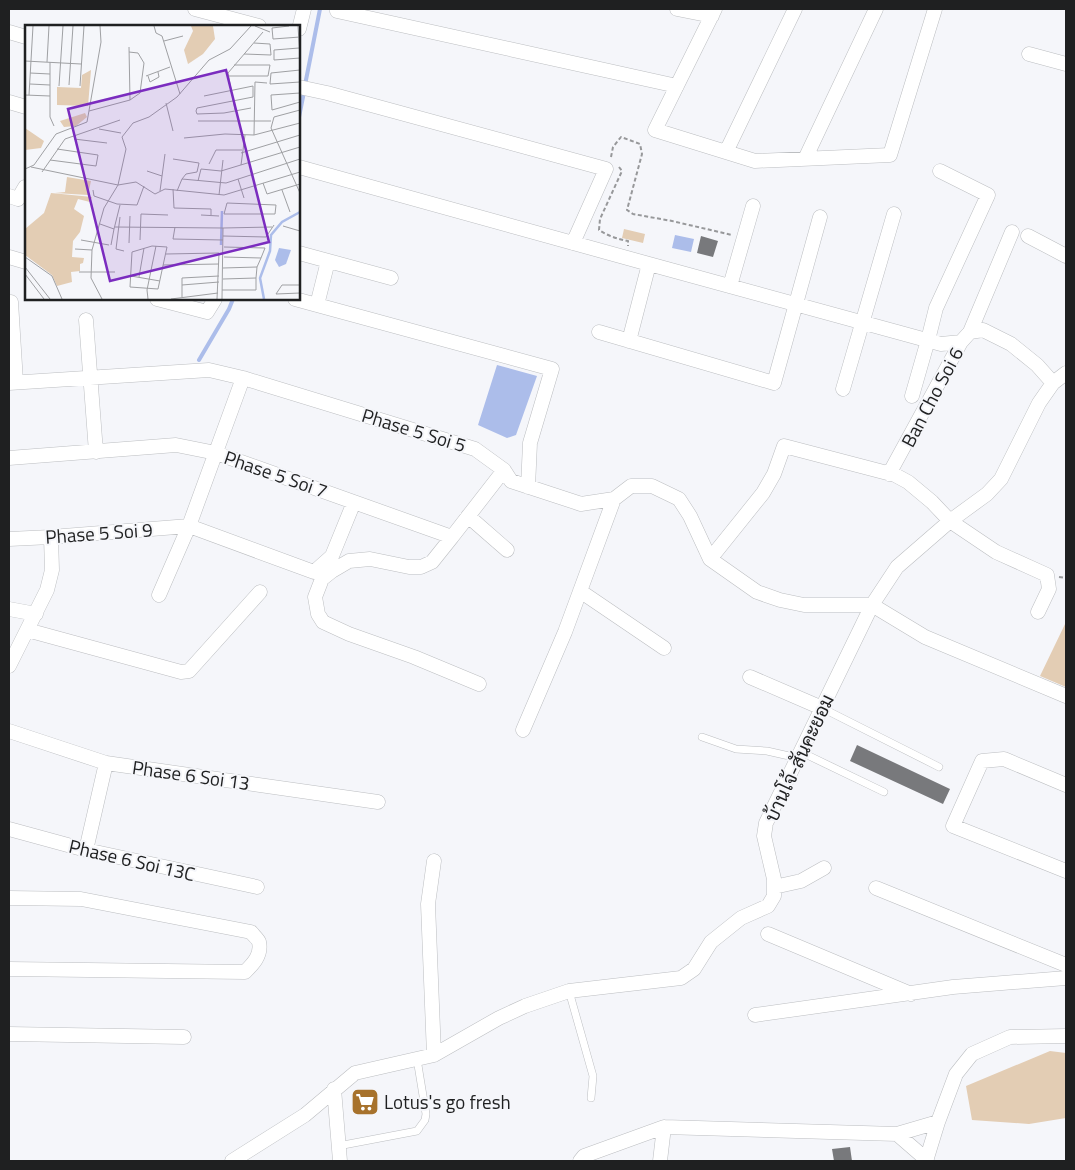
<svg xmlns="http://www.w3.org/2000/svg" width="1075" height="1170" viewBox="0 0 1075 1170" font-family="'Titillium Web',Sarabun,sans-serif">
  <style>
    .green { fill: #e3cdb4 }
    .water { fill: #acbdea }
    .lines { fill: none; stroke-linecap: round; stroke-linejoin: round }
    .stream { stroke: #acbdea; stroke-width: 4 }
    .building { fill: #78797c }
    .service-casing { stroke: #bcbec1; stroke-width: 8 }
    .minor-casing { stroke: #bcbec1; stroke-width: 15 }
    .path { stroke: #97989a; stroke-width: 2; stroke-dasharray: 4 2.5; stroke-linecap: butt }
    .service { stroke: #fff; stroke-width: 7 }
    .minor { stroke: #fff; stroke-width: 14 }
    .labels { text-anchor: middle; stroke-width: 4; stroke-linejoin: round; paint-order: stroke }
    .street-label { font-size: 19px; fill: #1f2021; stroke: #f5f6fa }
    .poi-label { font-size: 19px; fill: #1f2021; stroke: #f5f6fa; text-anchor: start }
    .inset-river { fill: none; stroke: #acbdea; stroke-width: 2.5 }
    .inset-road { fill: none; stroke: #9fa0a3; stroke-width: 1 }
    .view { fill: #7b2cbf; fill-opacity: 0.15; stroke: #7b2cbf; stroke-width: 2.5 }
    .inset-edge { fill: none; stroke: #1f2021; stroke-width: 2.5 }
  </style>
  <rect width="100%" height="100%" fill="#f5f6fa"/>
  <path class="green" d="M624 229 645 234 643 243 622 238Z
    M1066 622V687L1040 676Z
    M1050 1051 1066 1053V1118L1029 1124 972 1120 966 1086Z"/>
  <path class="water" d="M675 235 694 239 691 252 672 248Z
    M497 365 537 376 516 435 507 438 478 425Z"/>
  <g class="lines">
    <path class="stream" d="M305 85 320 9
      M299 117 304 92
      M199 360 229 309 233 299"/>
  </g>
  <path class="building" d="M701 236 718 241 713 257 697 253Z
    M857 745 950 789 943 804 850 761Z
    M850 1147 852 1161H834L832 1149Z"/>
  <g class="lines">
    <defs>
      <path id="service" d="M822 708 939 767
        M702 737 736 749 767 751 798 758
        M801 752 884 792
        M569 991 593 1076 591 1098
        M338 1146 417 1131 425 1120 426 1114 417 1059"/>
      <path id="minor" d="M195 9 259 26
        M338 9 337 11 677 86
        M677 9 712 16
        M715 9 655 130 755 161 890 155 935 9
        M299 29 304 9
        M9 32 26 37
        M1029 54 1066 64
        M299 87 327 93 606 169 573 243
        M9 102 26 107
        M726 152 795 9
        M805 159 876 9
        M299 167 649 264 941 344 961 342
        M9 196 18 199 25 187H26
        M1028 236 1066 256
        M299 253 391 278
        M9 257 26 262
        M328 261 317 305 552 369 530 443 528 487
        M730 286 753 206
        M157 299 207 312 215 299
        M295 299 317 305
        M11 302 16 382
        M86 320 96 452
        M599 332 774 383 820 217
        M970 332 1012 232
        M629 341 649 264
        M9 383 209 370 243 378 475 449 504 470 511 481 581 504 614 499 631 486H652L679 499 690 516 710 559 757 592 780 600 804 605H872
        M843 389 894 214
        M912 396 928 340 936 308 988 195 940 171
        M9 458 176 445 216 453 452 537 504 470
        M889 474 961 342 970 332 983 330 1011 344 1037 365 1053 383
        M468 516 507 550
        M452 537 432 562 421 567H409L370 559 349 561 332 571 322 579 315 597 318 614 323 622 349 634 414 657 479 684
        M9 539 51 537 189 526 314 572 332 556 354 502
        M710 559 763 493 774 474 784 446 895 475 908 482 932 502 950 521 996 552 1047 575 1049 589 1038 612
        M580 591 664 648
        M159 595 189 526 243 378
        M872 605 925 637 1066 696
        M9 609 36 614
        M27 630 181 672 189 671 260 592
        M9 666 47 590 52 570 51 537
        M750 677 822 708
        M523 730 565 632 614 499
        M9 731 106 763 378 802
        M1066 785 1004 759 982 761 953 826 1066 871
        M9 829 86 850 257 887
        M86 850 106 763
        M434 861 428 904 434 1055
        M774 887 801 881 824 868
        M876 888 1066 965
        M9 898 81 899 251 932C253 935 258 939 259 942 262 955 253 964 245 972L9 969
        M768 934 911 994
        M755 1015 953 987 1066 978
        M9 1034 184 1037
        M334 1089 340 1161
        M897 1134 927 1160
        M232 1161 305 1115 355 1073 434 1055 499 1018 525 1006 569 991 681 978 694 969 711 942 741 918 768 906 774 896V879L764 836 766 823 872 605 897 567 950 521 987 494 1001 479 1039 403 1053 383 1066 373
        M580 1161 584 1156 664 1127 897 1134 938 1122
        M660 1161 664 1127
        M926 1161 938 1122 956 1074 972 1054 1010 1037 1066 1036"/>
    </defs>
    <use href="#service" class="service-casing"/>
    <use href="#minor" class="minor-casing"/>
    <path class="path" d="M611 157 613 147 621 137 640 144 642 154 627 210 633 214 672 221 732 235
      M619 167 622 171 600 219 599 230C608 236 618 239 628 241V246
      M1059 577 1066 578"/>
    <use href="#service" class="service"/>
    <use href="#minor" class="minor"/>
  </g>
  <defs>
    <symbol id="supermarket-square" viewBox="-11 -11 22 22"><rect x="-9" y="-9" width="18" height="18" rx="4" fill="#a7722c" stroke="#f5f6fa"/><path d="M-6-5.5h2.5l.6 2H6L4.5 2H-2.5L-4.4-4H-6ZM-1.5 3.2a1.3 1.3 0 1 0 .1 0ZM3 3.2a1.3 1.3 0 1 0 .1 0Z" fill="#fff"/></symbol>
  </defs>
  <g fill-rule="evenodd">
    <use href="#supermarket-square" x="349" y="1086" width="32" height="32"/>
  </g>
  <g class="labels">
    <g class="street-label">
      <text transform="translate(932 397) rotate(-62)" y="7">Ban Cho Soi 6</text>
      <text transform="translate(414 430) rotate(17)" y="7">Phase 5 Soi 5</text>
      <text transform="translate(276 474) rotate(19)" y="7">Phase 5 Soi 7</text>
      <text transform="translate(99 533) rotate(-4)" y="7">Phase 5 Soi 9</text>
      <text transform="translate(799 758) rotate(-65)" y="7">บ้านโจ้-สันคะยอม</text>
      <text transform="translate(191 775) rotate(8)" y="7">Phase 6 Soi 13</text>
      <text transform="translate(132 860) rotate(13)" y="7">Phase 6 Soi 13C</text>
    </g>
    <g class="poi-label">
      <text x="384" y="1109">Lotus's go fresh</text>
    </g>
  </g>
  <g transform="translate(25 25)">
    <rect width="275" height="275" fill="#f5f6fa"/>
    <path d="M166 1H188L190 14 178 29 163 39 159 25 168 6ZM66 45 63 81 32 80V62L56 63 57 50ZM60 88 62 92 51 101 39 102 35 96ZM0 103 19 116 16 123 0 125ZM42 152 66 156 63 170 30 168 40 167ZM26 168 67 172 65 177 53 174 49 184 59 191 55 207 48 216 47 232 59 233 58 238 55 239V246L46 247 47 257 32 261 27 250 0 230V204L19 188Z" fill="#e3cdb4"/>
    <path d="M254 223 266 225 261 239 254 242 250 235Z" fill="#acbdea"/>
    <path class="inset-river" d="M196 220 197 186M239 274 235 253 245 226 246 210 257 197 275 187"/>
    <path class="inset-road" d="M129 1 131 8 137 11 155 69M230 1 245 7M264 1 247 3 248 14 275 12M273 1 275 33M139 16 158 11M104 22 105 75M274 23 249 25V35L275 33M219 29 246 30 245 19 229 18M0 36 56 39M22 37 24 1M25 37V92L29 101M275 45 246 48 245 59 275 57M5 48 25 49M121 51 145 42M123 51 125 57 134 52 133 47M203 51H243L245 40H209M5 59 25 60M44 60 48 1M34 61 38 1M55 61 59 1M275 68 246 70 247 85 275 77M0 70 25 71M4 70 8 1M179 71 228 61V72L172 83 171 86 172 89 199 88 226 83M141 78 148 106M210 85 203 48 238 7M275 85 249 92 246 103 275 168M64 86 105 75 115 68 119 38 113 28 104 27M173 96H246M74 104 96 108M229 110 230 57 242 58M159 113 200 109 229 110 275 98M49 114 82 118M216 128 275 110M148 134 174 138 172 147 161 149 157 154M25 135 71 141 73 130 32 124M184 139 191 125H217M216 140 220 110M6 142 93 160M0 144 9 140 31 109 62 97 76 17 75 1M122 146 137 151M17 147 40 114 95 95M213 154 219 173M173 156 176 144 196 146 275 122M238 158 242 169 275 159M93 160 111 157 130 169 140 164 199 170 275 147M148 164 149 183 186 184V190M68 165 69 171 92 179 112 180 119 161M257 165 265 187M135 166 140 129M152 166 157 154 201 158 275 134M194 170 198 135M202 178 251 180 250 189H199ZM176 190 194 191M95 192 91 224 99 226M75 199 89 204 95 180M258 201 275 206M90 202 198 203 197 274M150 202 148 214 198 215M198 203 247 202M198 211 241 212 249 200M56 215 84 220M115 215 116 189 143 190M104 218 105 191M86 220 89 204M127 221 142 222 133 264 105 262 107 227ZM50 224 67 225M141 229 194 228 192 274M0 232 27 251 37 274M199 232 236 233 240 223 199 222M138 240 194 239M0 242 25 274M198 243 232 242 236 233M54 247H90M0 249 19 274M106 251 135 256M114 252 119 223M198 254 231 253 232 242M157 260 194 257M275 260H257L251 269 275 268M197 265H231V253M157 272V253L194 251M77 274 66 253 67 225 79 183 93 160 101 124 97 112 108 98 124 92 152 72 184 35 205 24 226 1M123 274 122 265 131 221M146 274 193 268"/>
    <path class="view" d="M201 45 244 217 85 256 43 84Z"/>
    <rect width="275" height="275" class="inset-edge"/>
  </g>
  <rect width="1075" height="1170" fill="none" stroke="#1f2021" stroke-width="20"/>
</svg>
